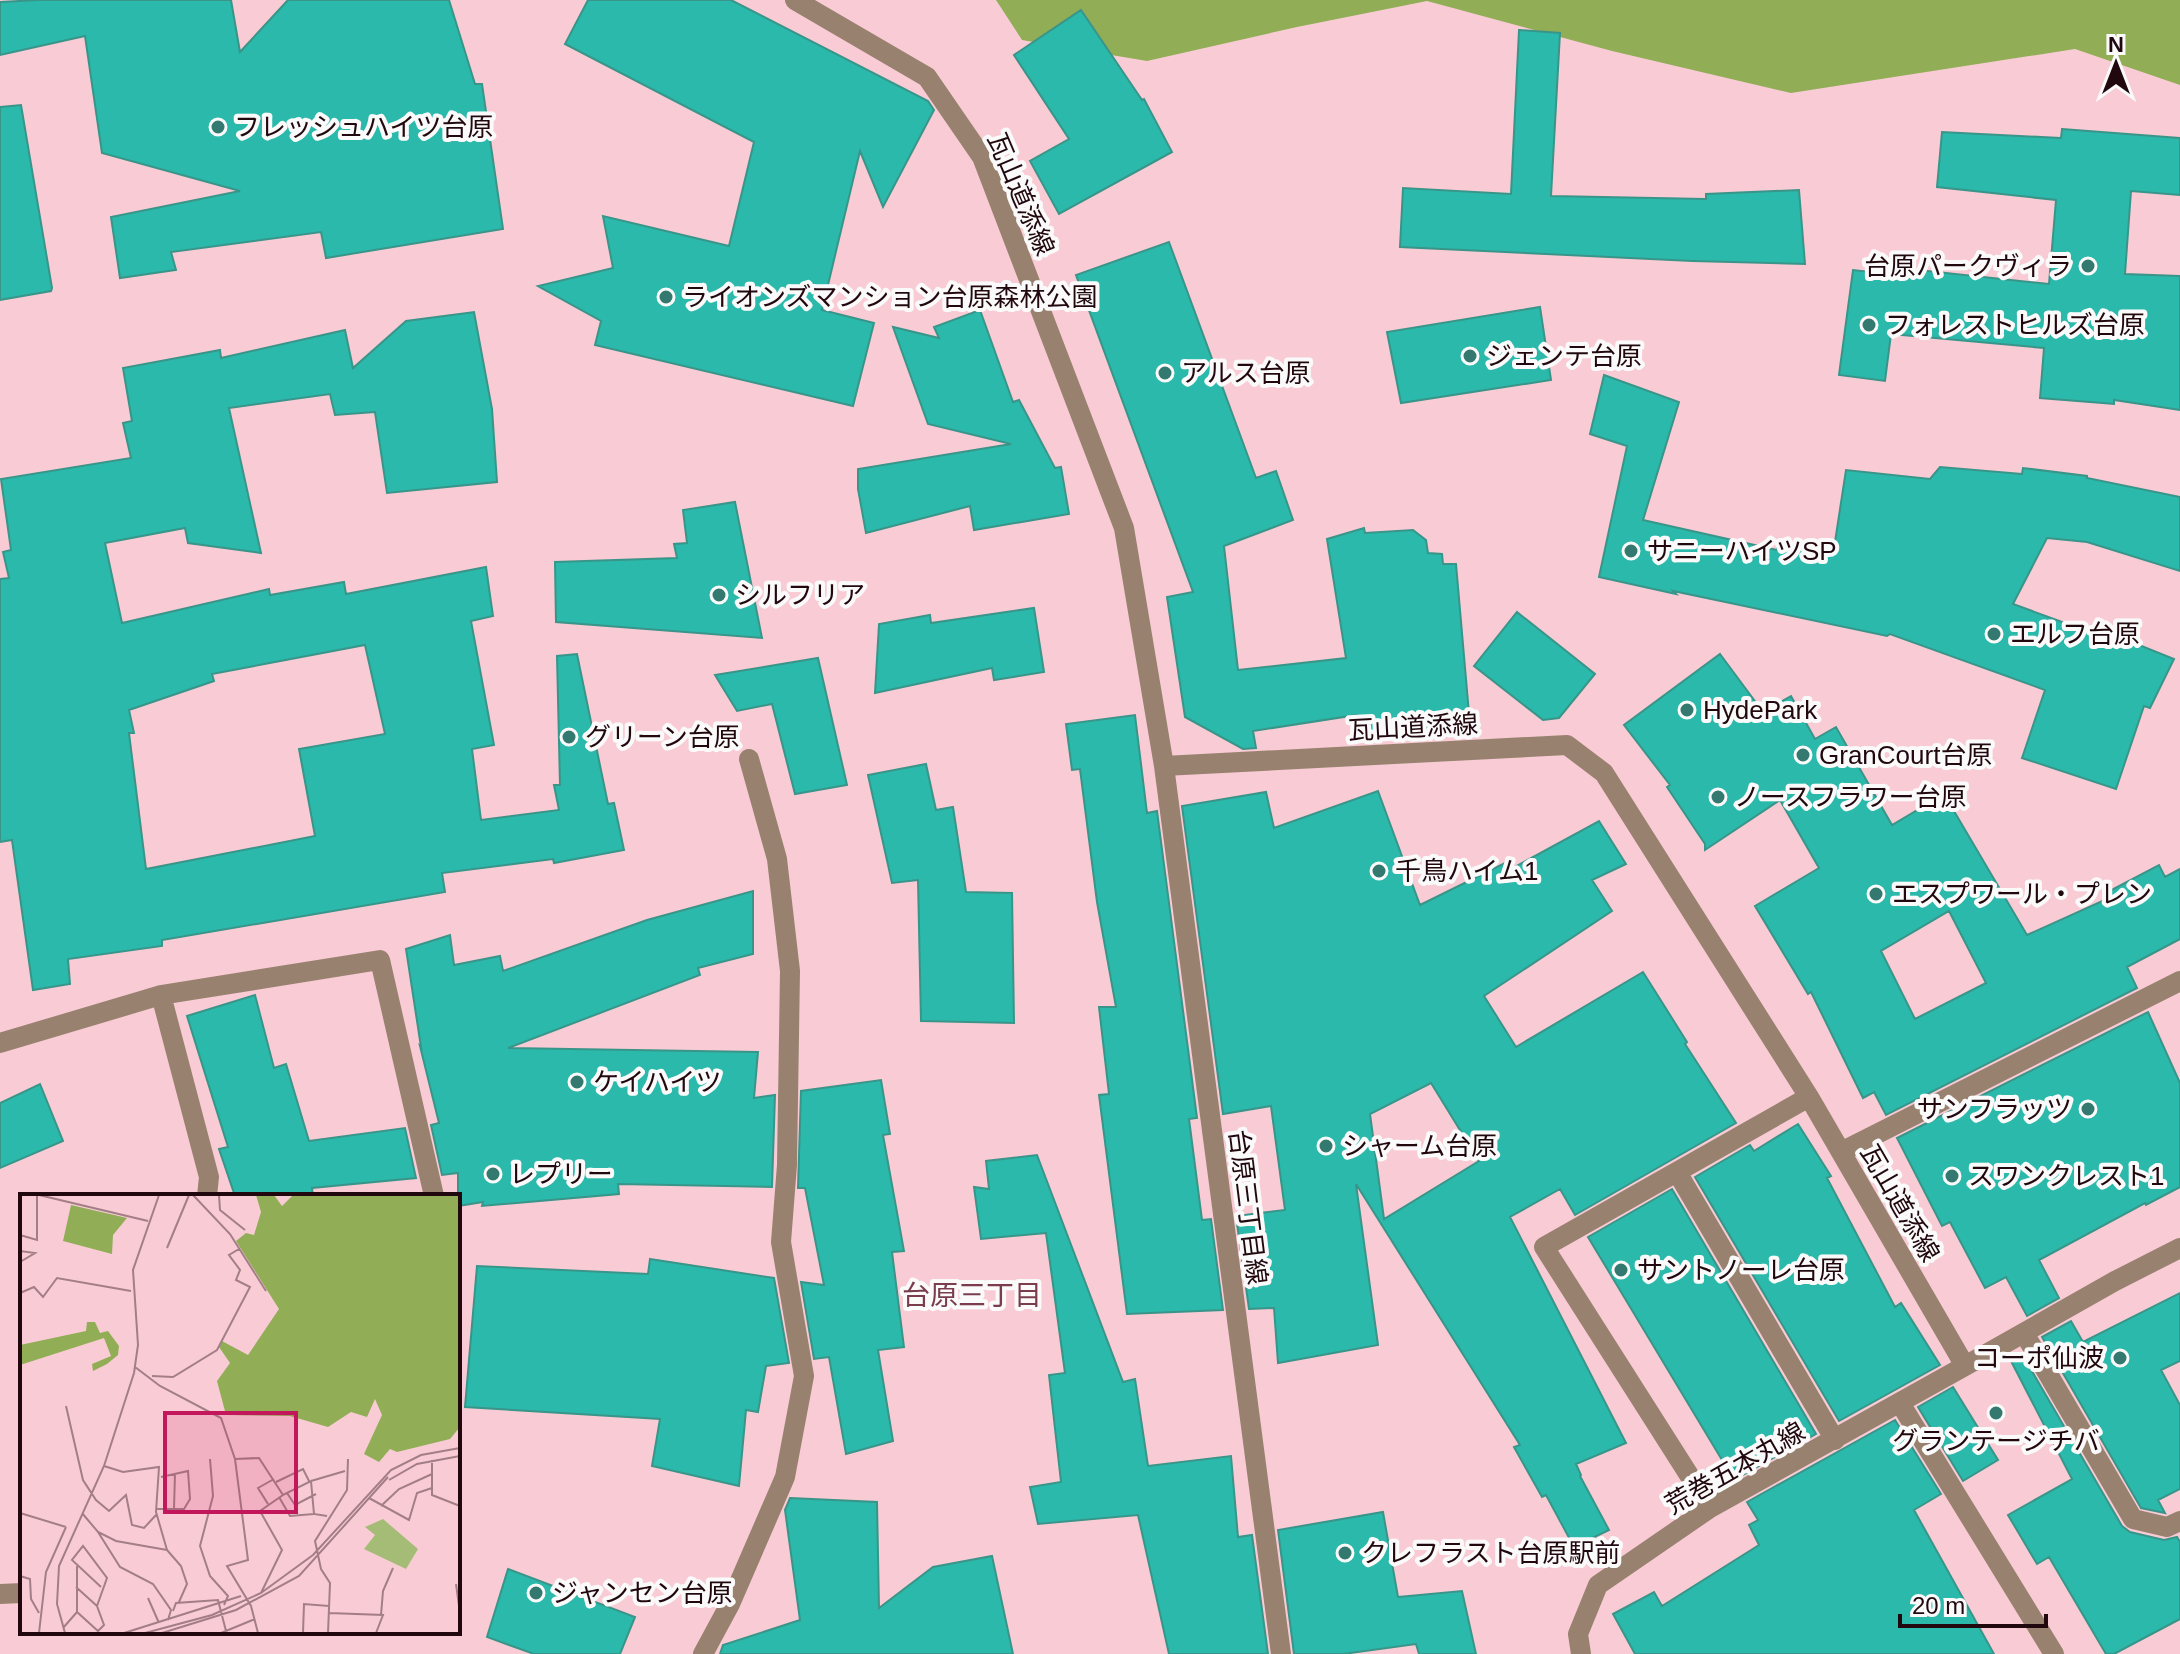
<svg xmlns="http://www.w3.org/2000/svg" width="2180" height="1654" viewBox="0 0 2180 1654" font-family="Arial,'Noto Sans JP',sans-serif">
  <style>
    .forest { fill: #91ad56 }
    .building { fill: #2ab9aa; stroke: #399589; stroke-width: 2; fill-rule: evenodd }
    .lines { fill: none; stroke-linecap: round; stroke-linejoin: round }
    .minor { stroke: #98826f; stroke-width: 20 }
    .poi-dot { fill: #337970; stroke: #fafafa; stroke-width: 3 }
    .labels { text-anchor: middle; stroke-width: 8; stroke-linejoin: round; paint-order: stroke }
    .poi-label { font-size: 26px; fill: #21080f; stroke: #fafafa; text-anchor: start }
    .street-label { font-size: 26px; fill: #21080f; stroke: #fafafa }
    .neighbourhood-label { font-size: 28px; fill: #7b3d4e; stroke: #fafafa }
    .inset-road { fill: none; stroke: #a37e86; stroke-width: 2 }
    .view { fill: #c2185b; fill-opacity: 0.15; stroke: #c2185b; stroke-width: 4 }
    .inset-edge { fill: none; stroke: #21080f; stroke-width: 4 }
  </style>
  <rect width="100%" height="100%" fill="#f9ccd5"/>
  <path class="forest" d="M996 0H2180V85L2075 49 1791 93 1612 51 1427 1 1297 27 1147 61 1022 40Z"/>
  <path class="building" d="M38 0H231L240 52 288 0H449L475 84H482L503 229 326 258 321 232 171 252 176 270 120 278 111 217 240 191 102 153 85 36 0 55V2Z
    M588 0H731L928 101 934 110 883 207 860 151 822 310 874 323 853 406 595 345 601 321 538 286 613 268 603 216 729 246 754 142 565 44Z
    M1081 10 1142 100 1144 99 1172 152 1059 214 1030 161 1069 139 1014 55Z
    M1519 30 1560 33 1551 196 1706 199V194L1799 190 1805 264 1692 261 1400 247 1403 188 1511 194Z
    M21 105 52 288 51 291 0 300V107Z
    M2062 129 2180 138V195L2131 191 2125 274 2180 276V410L2114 400V404L2040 398 2044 348 1891 334 1885 381 1839 375 1853 270 1918 277 1919 270 2049 284 2056 200 1937 187 1942 132 2061 138Z
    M1169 242 1256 478 1276 471 1293 520 1224 546 1238 670 1346 658 1327 539 1364 528 1365 533 1413 530 1426 540 1428 553 1442 554 1443 564H1456L1470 725 1357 733V715L1253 731 1256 748 1243 749 1185 717 1167 597 1193 592 1076 275Z
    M1540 307 1551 380 1401 403 1387 332Z
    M980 310 1013 402 1019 400 1055 468 1061 467 1069 514 974 530 970 506 866 533 858 489V469L1011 444 928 424 893 327 939 338 934 327Z
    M474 312 492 409 497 482 387 493 375 412 335 415 330 394 229 408 261 553 188 543 185 528 105 543 122 623 269 589 270 595 344 582 346 594 486 567 493 616 471 621 494 745 472 749 481 820 559 810 554 785H560L557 656 577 654 608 804 614 803 624 850 554 863 553 859 442 873 445 892 162 940V946L68 959 70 984 33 990 12 840 0 842V579L9 578 3 552 11 550 1 479 131 458 123 423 132 421 123 368 220 350 221 358 345 330 353 368 406 321ZM365 645 385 734 299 749 315 836 146 869 129 733H134L129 710 214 681 212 674Z
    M1604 375 1679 402 1643 520 1777 550 1779 541 1833 555 1846 470 1930 479 1940 467 2022 474 2023 468 2087 476V478L2180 497V571L2087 542 2047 538 2013 604 2095 634 2097 628 2174 659 2150 708 2144 706 2116 789 2022 758 2045 690 1890 634 1887 636 1673 591 1676 594 1599 577 1627 446 1590 434Z
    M735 502 762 638 556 622 555 562 677 558 674 544 687 543 683 510Z
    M1034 608 1044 672 994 680 992 668 875 693 879 624 930 615 931 623Z
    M1517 612 1595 674 1559 718 1543 720 1474 666Z
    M1720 654 1763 712 1791 696 1815 739 1836 727 1892 825 1944 794 2027 935 2107 899 2104 894 2159 865 2165 877 2180 869V939L2127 967 2137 988 1886 1115 1874 1092 1863 1098 1811 992 1808 994 1755 906 1819 868 1780 800 1705 850V844L1667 787 1670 785 1624 725ZM1949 911 1986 983 1915 1019 1881 951Z
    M818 658 847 785 795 794 772 704 737 711 715 675Z
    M1135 715 1147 813 1157 811 1197 1118 1189 1119 1202 1220 1211 1219 1223 1310 1127 1314 1099 1095 1109 1094 1099 1007H1116L1097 902 1080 769 1072 770 1066 724Z
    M926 764 936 810 953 807 966 892 1012 893 1014 1023 921 1021 918 880 892 883 868 775Z
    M1378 791 1420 905 1509 861 1513 868 1599 821 1626 864 1592 880 1612 911 1484 996 1516 1047 1643 972 1687 1042 1685 1044 1736 1123 1575 1215 1560 1189 1510 1217 1626 1443 1576 1464 1581 1475 1580 1476 1609 1530 1574 1547 1546 1495 1542 1497 1514 1447 1520 1445 1356 1184 1378 1345 1278 1363 1274 1308 1249 1309 1236 1216 1285 1210 1271 1106 1223 1114 1182 806 1266 792 1274 828ZM1431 1083 1479 1161 1384 1219 1370 1114Z
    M753 891V954L698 968 700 975 508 1048 758 1052 754 1098 775 1095 772 1187 618 1184 619 1194 482 1206 483 1202 458 1206V1173L442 1175 431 1125 439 1123 420 1046 421 1047 406 949 450 935 454 965 500 956 503 971 647 920Z
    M255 995 274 1068 286 1064 309 1141 405 1128 416 1178 312 1188 313 1196H235L219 1149 228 1147 187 1016Z
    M2148 1012 2180 1083V1187L2146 1205 2145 1203 2039 1260 2059 1298 2027 1316 2006 1277 1985 1288 1950 1222 1942 1226 1897 1138Z
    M881 1080 890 1134 883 1135 904 1251 892 1252 904 1347 878 1350 893 1441 846 1454 829 1357 814 1359 801 1282 824 1285 805 1188H798L801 1091Z
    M40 1084 63 1141 0 1168V1103Z
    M1798 1124 1831 1176 1827 1178 1895 1307 1901 1303 1940 1365 1839 1421 1695 1177 1750 1145 1754 1151Z
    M1037 1155 1123 1382 1135 1379 1148 1466 1231 1456 1238 1537 1252 1535 1268 1654H1169L1138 1515 1038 1524 1030 1487 1061 1482 1049 1375 1065 1373 1046 1233 981 1239 974 1187 989 1189 986 1161Z
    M1672 1189 1816 1434 1734 1480 1588 1237Z
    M650 1259 774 1278 789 1363 766 1366 758 1412 746 1410 739 1486 652 1466 660 1419 465 1407 477 1266 648 1274Z
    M2180 1293V1361L2161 1370 2180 1405V1489L2158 1500 2165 1513 2141 1508 2042 1337 2071 1321 2083 1342Z
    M2022 1354 2122 1526 2130 1532 2164 1540 2177 1537 2180 1542V1619L2114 1654H2106L2049 1557 2037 1564 2008 1515 2072 1479 2011 1361Z
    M1953 1387 1998 1460 1963 1481 1918 1407Z
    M1895 1420 1941 1494 1914 1510 1994 1654H1635L1613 1614 1654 1592 1662 1606 1759 1545 1749 1525 1758 1520 1747 1502Z
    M790 1498 877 1502 879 1608 933 1567 992 1556 1013 1654H720L723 1645 800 1620 785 1510Z
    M1383 1512 1398 1597 1462 1591 1476 1654H1419L1416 1644 1343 1654H1294L1278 1530Z
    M508 1569 635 1617 620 1654H534L487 1637Z"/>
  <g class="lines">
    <path class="minor" d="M795 0 927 77 982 157 1124 528 1164 766 1567 745 1604 773 1809 1097 1965 1366 2115 1281 2180 1248
      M1164 766 1281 1654
      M161 995 209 1177 207 1196
      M0 1043 161 995 380 960 434 1196
      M1841 1152 2180 981
      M1677 1172 1835 1440
      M2024 1333 2133 1519 2167 1527 2180 1521
      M1900 1403 2054 1654
      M1710 1508 1544 1247 1809 1097
      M0 1594 22 1593
      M703 1654 730 1604 785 1477 804 1376 781 1242 787 1165 790 971 777 859 749 759
      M1581 1654 1578 1634 1598 1585 1710 1508 1965 1366"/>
  </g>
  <g class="poi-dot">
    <circle cx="218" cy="127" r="8"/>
    <circle cx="2088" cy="266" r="8"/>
    <circle cx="666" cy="297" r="8"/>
    <circle cx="1869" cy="325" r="8"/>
    <circle cx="1470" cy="356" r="8"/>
    <circle cx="1165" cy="373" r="8"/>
    <circle cx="1631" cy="551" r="8"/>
    <circle cx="719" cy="595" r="8"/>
    <circle cx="1994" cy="634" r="8"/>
    <circle cx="1687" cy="710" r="8"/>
    <circle cx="569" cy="737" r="8"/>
    <circle cx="1803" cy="755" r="8"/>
    <circle cx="1718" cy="797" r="8"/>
    <circle cx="1379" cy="871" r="8"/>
    <circle cx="1876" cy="894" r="8"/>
    <circle cx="577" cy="1082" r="8"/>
    <circle cx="2088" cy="1109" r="8"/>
    <circle cx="1326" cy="1146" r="8"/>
    <circle cx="493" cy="1174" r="8"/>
    <circle cx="1952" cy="1176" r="8"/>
    <circle cx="1621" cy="1270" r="8"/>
    <circle cx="2120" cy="1358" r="8"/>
    <circle cx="1996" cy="1413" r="8"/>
    <circle cx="1345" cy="1553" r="8"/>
    <circle cx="536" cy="1593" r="8"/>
  </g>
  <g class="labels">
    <g class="poi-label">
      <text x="234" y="136">フレッシュハイツ台原</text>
      <text x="2072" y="275" text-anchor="end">台原パークヴィラ</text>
      <text x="682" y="306">ライオンズマンション台原森林公園</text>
      <text x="1885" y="334">フォレストヒルズ台原</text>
      <text x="1486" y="365">ジェンテ台原</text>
      <text x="1181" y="382">アルス台原</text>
      <text x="1647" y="560">サニーハイツSP</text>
      <text x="735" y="604">シルフリア</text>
      <text x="2010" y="643">エルフ台原</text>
      <text x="1703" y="719">HydePark</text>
      <text x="585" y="746">グリーン台原</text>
      <text x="1819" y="764">GranCourt台原</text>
      <text x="1734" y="806">ノースフラワー台原</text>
      <text x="1395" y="880">千鳥ハイム1</text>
      <text x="1892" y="903">エスプワール・プレン</text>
      <text x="593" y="1091">ケイハイツ</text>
      <text x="2072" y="1118" text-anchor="end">サンフラッツ</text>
      <text x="1342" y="1155">シャーム台原</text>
      <text x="509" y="1183">レプリー</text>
      <text x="1968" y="1185">スワンクレスト1</text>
      <text x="1637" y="1279">サントノーレ台原</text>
      <text x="2104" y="1367" text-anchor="end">コーポ仙波</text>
      <text x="1996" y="1450" text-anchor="middle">グランテージチバ</text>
      <text x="1361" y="1562">クレフラスト台原駅前</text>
      <text x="552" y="1602">ジャンセン台原</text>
    </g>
    <g class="street-label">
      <text transform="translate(1021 194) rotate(67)" y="9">瓦山道添線</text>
      <text transform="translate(1413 727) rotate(-3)" y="9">瓦山道添線</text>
      <text transform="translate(1900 1203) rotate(60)" y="9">瓦山道添線</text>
      <text transform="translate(1248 1207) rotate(83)" y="9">台原三丁目線</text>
      <text transform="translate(1735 1468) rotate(-30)" y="9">荒巻五本丸線</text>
    </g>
    <g class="neighbourhood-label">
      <text x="972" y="1305">台原三丁目</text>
    </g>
  </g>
  <g transform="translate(20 1194)">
    <rect width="440" height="440" fill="#f9ccd5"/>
    <path d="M363 325 398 355 386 375 344 355 355 341 345 333Z" fill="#a4bc75"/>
    <path d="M236 1H254L262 12 273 1H440V233L430 245 377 258 370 255 359 268 344 260 362 221 355 205 347 223 331 218 308 233 270 222 206 221 197 187 210 169 199 153 202 147 228 161 259 115 216 47 226 39 234 41 241 18ZM51 11 107 24 93 41 92 60 43 47ZM67 128H75L80 139 88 137 99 152 98 161 87 170 73 177 72 170 91 162 84 144 0 171V151L66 137Z" fill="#91ad56"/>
    <path class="inset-road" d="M19 1 128 27M173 1 210 40 246 97M199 1 200 16 225 36M0 41 17 46V1M147 54 169 1M0 57 15 59 0 68M0 99 14 93 23 103 37 84 111 97M115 173 140 192 201 224 215 265 239 264 263 301 291 287 294 320 307 322M132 182 153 183 197 156 230 93 216 86 220 76 209 61 219 55M46 212 63 286 76 306 89 317 106 301 112 331 124 334 136 321M190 265 193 302 180 352 190 382 208 402 204 411M215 265 228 366 207 372 231 412 238 439M412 266V301L440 312M369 286 397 270 440 262M291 287 325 277M256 288 283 275 289 287M267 299 275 311 296 300M259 303 270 322 294 320M349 304 389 326 397 299 412 294M248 310 238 294 254 285M361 312 379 295 412 280M137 315H164L170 305 168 277 141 283M154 315 155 279M0 319 46 333M62 319 78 338 96 347 147 356 136 318 139 273 103 278 84 272M78 338 100 373 133 390 151 416 148 426M147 356 161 372 167 390 159 408M57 372V418M0 382 10 385 11 405 19 419M436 390 440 419M56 393 77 412M241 399 262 356 240 317 263 301M128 404 139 429M153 417 156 409 198 406 206 437M309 419 363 421 356 439M361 421 363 397 373 374M43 434 57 418 78 437 84 431 77 412 87 384 63 352 52 366 81 393M19 439 26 378 46 333M45 439 37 410 39 372 84 272 114 179 118 151 113 76 139 1M104 439 221 402M125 439 192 421 241 399 293 361 371 276 401 261 440 254M142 439 216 416 279 382 368 283M201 439 235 425M244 439H292M283 439 284 410 309 412M308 439 310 389 301 375 295 347 327 296 328 265"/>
    <path class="view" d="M145 219H276V318H145Z"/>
    <rect width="440" height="440" class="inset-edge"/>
  </g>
  <g transform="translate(2116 64)" stroke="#fafafa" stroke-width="6" paint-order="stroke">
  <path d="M0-6L14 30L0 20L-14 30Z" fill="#21080f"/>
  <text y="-12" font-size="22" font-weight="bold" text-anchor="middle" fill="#21080f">N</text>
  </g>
  <path d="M1900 1614v12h146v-12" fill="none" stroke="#21080f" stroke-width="4"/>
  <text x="1912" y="1614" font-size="24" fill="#21080f" stroke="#fafafa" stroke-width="6" paint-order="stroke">20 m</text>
</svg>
